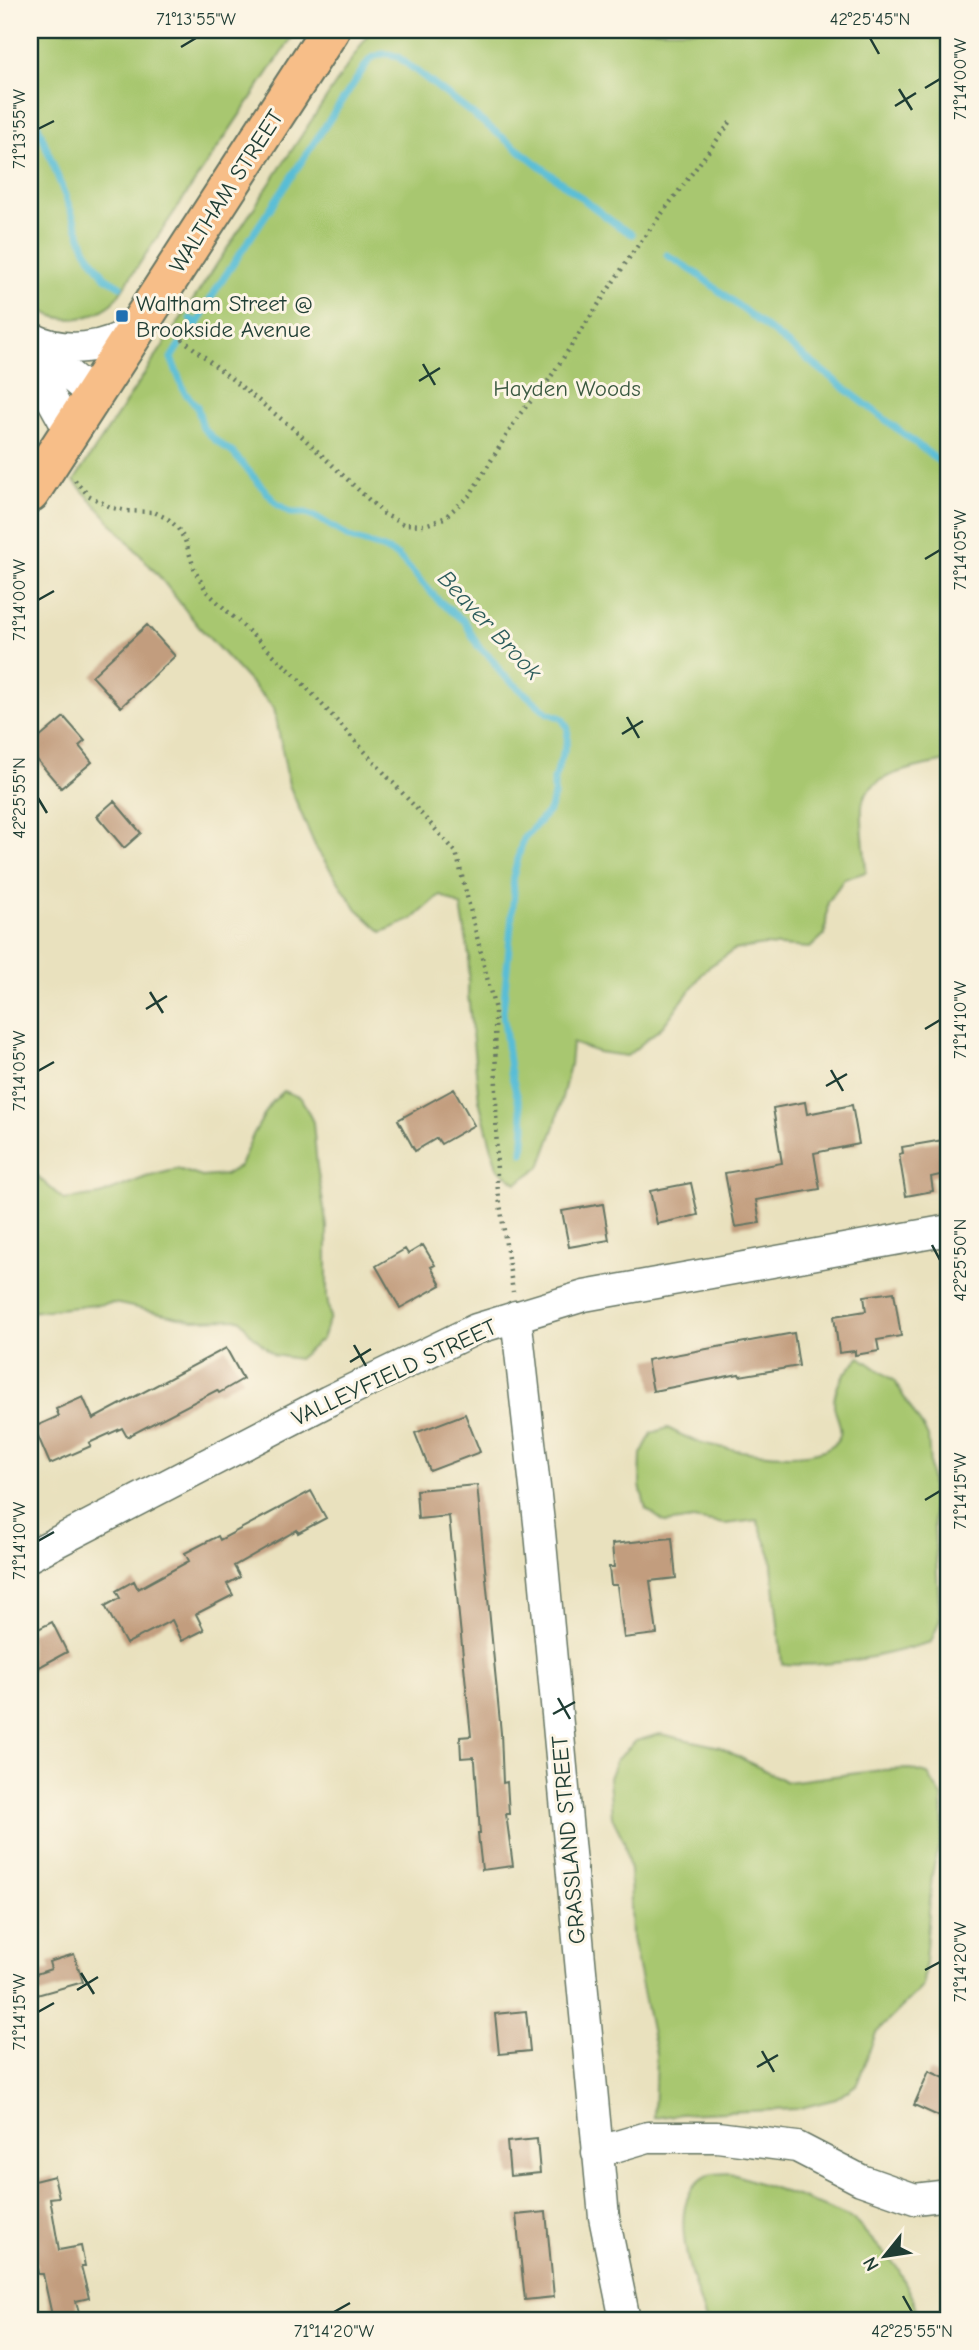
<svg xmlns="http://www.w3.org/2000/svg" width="979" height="2350" viewBox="0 0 979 2350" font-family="'Comic Neue',sans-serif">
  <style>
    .green { fill: #a8c76f; stroke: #648252; stroke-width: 2 }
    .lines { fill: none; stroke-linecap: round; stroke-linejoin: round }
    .stream { stroke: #58bdd6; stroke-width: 7 }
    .building { fill: #c29d7e }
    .minor-casing { stroke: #667664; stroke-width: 33 }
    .major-casing { stroke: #667664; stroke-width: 42 }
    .path { stroke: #667664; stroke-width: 4.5; stroke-dasharray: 2 5; stroke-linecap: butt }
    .minor { stroke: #fff; stroke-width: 30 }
    .major { stroke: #f7be88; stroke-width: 38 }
    .ticks { fill: none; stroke: #1f3d34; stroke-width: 2.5 }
    .poi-dot { fill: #1f6fb2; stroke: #fcf5e5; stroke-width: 2.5 }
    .labels { text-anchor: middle; stroke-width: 6; stroke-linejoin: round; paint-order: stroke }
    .street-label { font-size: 23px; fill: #1f3d34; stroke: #fcf5e5 }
    .poi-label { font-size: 23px; fill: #1f3d34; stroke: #fcf5e5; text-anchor: start }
    .park-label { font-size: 23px; fill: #3a5940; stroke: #fcf5e5 }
    .water-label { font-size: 24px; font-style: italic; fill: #2d5d5c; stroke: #fcf5e5 }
    .neatline { fill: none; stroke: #1f3d34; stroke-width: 2.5 }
    .ticks-label { font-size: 18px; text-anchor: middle; fill: #1f3d34 }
  </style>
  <rect width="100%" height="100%" fill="#fcf5e5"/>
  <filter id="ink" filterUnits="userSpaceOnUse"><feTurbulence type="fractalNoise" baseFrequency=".0143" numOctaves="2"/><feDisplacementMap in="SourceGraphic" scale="14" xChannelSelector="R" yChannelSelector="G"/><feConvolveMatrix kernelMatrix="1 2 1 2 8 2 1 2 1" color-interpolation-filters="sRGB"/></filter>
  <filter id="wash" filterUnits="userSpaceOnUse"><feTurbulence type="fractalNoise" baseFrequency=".00686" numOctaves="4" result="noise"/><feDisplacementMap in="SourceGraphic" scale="28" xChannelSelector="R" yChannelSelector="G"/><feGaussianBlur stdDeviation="1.57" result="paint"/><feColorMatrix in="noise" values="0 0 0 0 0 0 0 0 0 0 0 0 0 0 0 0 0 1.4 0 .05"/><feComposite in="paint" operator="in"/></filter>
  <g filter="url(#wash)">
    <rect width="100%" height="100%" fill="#e9e1be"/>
    <path class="green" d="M30 30H297L113 303C87 323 53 326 30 300Z
      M371 30H949V762L946 761C920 767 864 773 862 807 861 828 865 850 866 872L844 879 828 902 825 934 810 948 764 945 734 950 706 969 663 1026 627 1056 598 1052 572 1043 570 1065 555 1126 540 1167 517 1183 497 1168 479 1100 468 994 469 956 461 906 440 895 413 919 382 932 356 908 316 848 289 785 274 708 199 627 158 575 74 481Z
      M284 1091 301 1098 313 1122 317 1167 327 1226V1297L330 1317 322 1339 298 1359 274 1355 251 1334 240 1319 193 1320 114 1303 30 1312V1170L64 1200 100 1195 146 1177 178 1169 202 1177 225 1175 240 1166 253 1135 271 1103Z
      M860 1357 894 1381 928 1436 940 1619 931 1642C883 1656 832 1668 782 1664L771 1555 757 1520 725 1524 693 1519 666 1523 646 1509 640 1486 641 1454 652 1433 667 1428C676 1432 686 1438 696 1441 724 1450 828 1470 840 1435 843 1425 834 1414 834 1404 834 1384 847 1370 860 1357Z
      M660 1734 720 1747 787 1782 882 1770 910 1769 928 1774 942 1797 943 1829 932 1874 923 1986 876 2033 857 2084 836 2099 796 2109 681 2114 654 2118 656 2054 632 1938 630 1871 624 1841 612 1817 609 1778 616 1760 636 1741Z
      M730 2173 802 2198 853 2219 898 2268 913 2298 918 2320H706C694 2284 660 2197 709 2175 715 2173 723 2174 730 2173Z"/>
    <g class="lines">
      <path class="stream" d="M30 105 86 250 105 277 120 286
        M667 255 696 273 949 469
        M190 319 198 323 194 328
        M198 323 215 291 370 59C381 53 387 52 398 57L618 226 632 234
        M179 345 171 358 185 393 197 406 203 428 215 440 233 453 277 504 291 513H306L318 518 350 538 384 549 398 556 438 600 465 622 478 646 492 659 501 673 548 713 562 718 568 729 567 742 554 779V796L549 811 523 839 513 877 514 893 503 1012 510 1069 525 1126 523 1153"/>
    </g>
    <g id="blocks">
      <path class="building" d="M147 625 175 656 121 707 92 676Z
        M64 717 85 741 79 746 92 762 61 788 32 754 37 750 32 744Z
        M114 801 141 833 124 848 97 816Z
        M454 1089 474 1125 441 1144 437 1138 415 1151 398 1120Z
        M805 1102 807 1114 852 1105 859 1144 814 1153 820 1189 756 1200 760 1223 735 1227 725 1173 782 1163 773 1108Z
        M949 1139V1173L931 1177 933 1191 906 1196 899 1154 903 1153 902 1147Z
        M691 1183 698 1215 657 1224 650 1191Z
        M603 1204 609 1240 569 1247 562 1211Z
        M423 1245 435 1265 431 1267 441 1285 400 1308 376 1266 405 1249 408 1254Z
        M894 1292 901 1336 877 1340 879 1351 855 1355V1351L839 1353 834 1316 866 1311 864 1296Z
        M794 1333 799 1366 740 1376 739 1374 653 1391 647 1360Z
        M226 1348 243 1379 219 1393 217 1390 127 1437 122 1428 89 1443 91 1446 50 1464 34 1427 59 1416 56 1409 83 1397 93 1419Z
        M465 1414 480 1452 430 1471 415 1433Z
        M477 1485 501 1733 503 1783 507 1782 509 1814H506L513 1866 482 1870 478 1834H480L475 1761 473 1757 461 1758 460 1737 471 1736 449 1516 418 1519 416 1490Z
        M311 1491 326 1518 298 1533 297 1530 234 1566 240 1577 227 1584 233 1595 196 1614 204 1630 182 1641 172 1620 126 1644 105 1606 120 1598 116 1591 134 1581 138 1589 189 1561 185 1553 218 1536 220 1540Z
        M672 1538 676 1578 650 1581 657 1634 624 1638 617 1585H611L609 1567H614L612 1544Z
        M52 1622 67 1652 30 1672V1633Z
        M74 1954 83 1982 30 1997V1976L51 1969 49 1962Z
        M526 2011 530 2051 499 2054 495 2014Z
        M929 2071 949 2080V2121L914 2105Z
        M537 2139 540 2173 510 2176 507 2142Z
        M54 2176 59 2197 50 2198 59 2250 81 2246 85 2266H81L89 2298 76 2301 81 2320H53L43 2274H38L30 2231V2182Z
        M546 2212 554 2297 525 2300 516 2215Z"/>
    </g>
  </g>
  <g filter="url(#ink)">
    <use href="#blocks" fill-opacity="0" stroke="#667664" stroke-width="2"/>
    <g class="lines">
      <defs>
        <path id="minor" d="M30 337C65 355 105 349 137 328
          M30 342 94 396
          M30 360 70 432
          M516 1316 540 1532 604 2217 625 2320
          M30 1556 328 1401 476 1329 584 1296 949 1230
          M597 2152 648 2137H717L797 2147 861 2180 915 2199 949 2195"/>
        <path id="major" d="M30 493 330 30"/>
      </defs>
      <use href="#minor" class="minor-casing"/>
      <use href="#major" class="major-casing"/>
      <path class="path" d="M171 330 295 430 384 514 403 524 424 525 434 522 444 518 470 495 519 415 548 381 633 252 732 120
        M75 480 88 495 110 507 126 511 154 512 168 519 177 527 185 540 195 571 207 592 297 677 456 852 495 1010 497 1183 513 1292"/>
      <use href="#minor" class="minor"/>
      <use href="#major" class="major"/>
    </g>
  </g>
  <path class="ticks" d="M870 38 879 54M181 47 196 38M925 88 940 79M899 89 912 110M895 106 916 93M38 129 54 121M423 364 435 385M419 381 440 368M925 559 940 550M38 600 54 591M627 717 639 738M622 734 643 721M38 798 47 813M150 992 163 1013M146 1009 167 996M925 1029 940 1020M831 1070 843 1091M38 1071 54 1062M826 1086 847 1074M932 1245 940 1260M354 1345 366 1366M350 1362 371 1349M925 1500 940 1491M38 1541 54 1532M558 1698 570 1719M553 1714 575 1702M925 1970 940 1962M81 1973 94 1994M77 1990 98 1977M38 2012 54 2003M762 2051 774 2072M757 2067 778 2055M903 2296 912 2312M334 2312 350 2303"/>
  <rect class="poi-dot" x="115" y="309" width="14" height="14" rx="3.5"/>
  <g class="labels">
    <g class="street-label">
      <text transform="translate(226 191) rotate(-57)" y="8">WALTHAM STREET</text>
      <text transform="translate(394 1372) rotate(-25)" y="8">VALLEYFIELD STREET</text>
      <text transform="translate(568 1840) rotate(-95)" y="8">GRASSLAND STREET</text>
    </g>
    <g class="poi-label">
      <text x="136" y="311">Waltham Street @<tspan x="136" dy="26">Brookside Avenue</tspan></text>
    </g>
    <g class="park-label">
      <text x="567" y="396">Hayden Woods</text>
    </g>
    <g class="water-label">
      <text transform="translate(490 625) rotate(47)" y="8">Beaver Brook</text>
    </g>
  </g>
  <rect width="979" height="2350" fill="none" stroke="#fcf5e5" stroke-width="77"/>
  <g transform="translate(885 2256) rotate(240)" stroke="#fcf5e5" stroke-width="5" paint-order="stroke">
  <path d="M0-5L12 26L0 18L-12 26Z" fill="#1f3d34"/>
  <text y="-10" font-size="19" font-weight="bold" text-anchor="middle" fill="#1f3d34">N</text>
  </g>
  <rect x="38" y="38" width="902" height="2274" class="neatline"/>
  <g class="ticks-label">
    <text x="196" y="25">71°13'55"W</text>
    <text x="870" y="25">42°25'45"N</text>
    <text transform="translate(960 79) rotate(-90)" y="6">71°14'00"W</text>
    <text transform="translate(19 129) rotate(-90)" y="6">71°13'55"W</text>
    <text transform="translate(960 550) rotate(-90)" y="6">71°14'05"W</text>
    <text transform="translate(19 600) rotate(-90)" y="6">71°14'00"W</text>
    <text transform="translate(19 798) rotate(-90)" y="6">42°25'55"N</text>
    <text transform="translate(960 1020) rotate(-90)" y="6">71°14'10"W</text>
    <text transform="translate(19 1071) rotate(-90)" y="6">71°14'05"W</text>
    <text transform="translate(960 1260) rotate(-90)" y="6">42°25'50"N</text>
    <text transform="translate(960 1491) rotate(-90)" y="6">71°14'15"W</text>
    <text transform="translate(19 1541) rotate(-90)" y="6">71°14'10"W</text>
    <text transform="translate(960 1962) rotate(-90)" y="6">71°14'20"W</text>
    <text transform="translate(19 2012) rotate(-90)" y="6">71°14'15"W</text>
    <text x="334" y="2337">71°14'20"W</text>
    <text x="912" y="2337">42°25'55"N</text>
  </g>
</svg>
